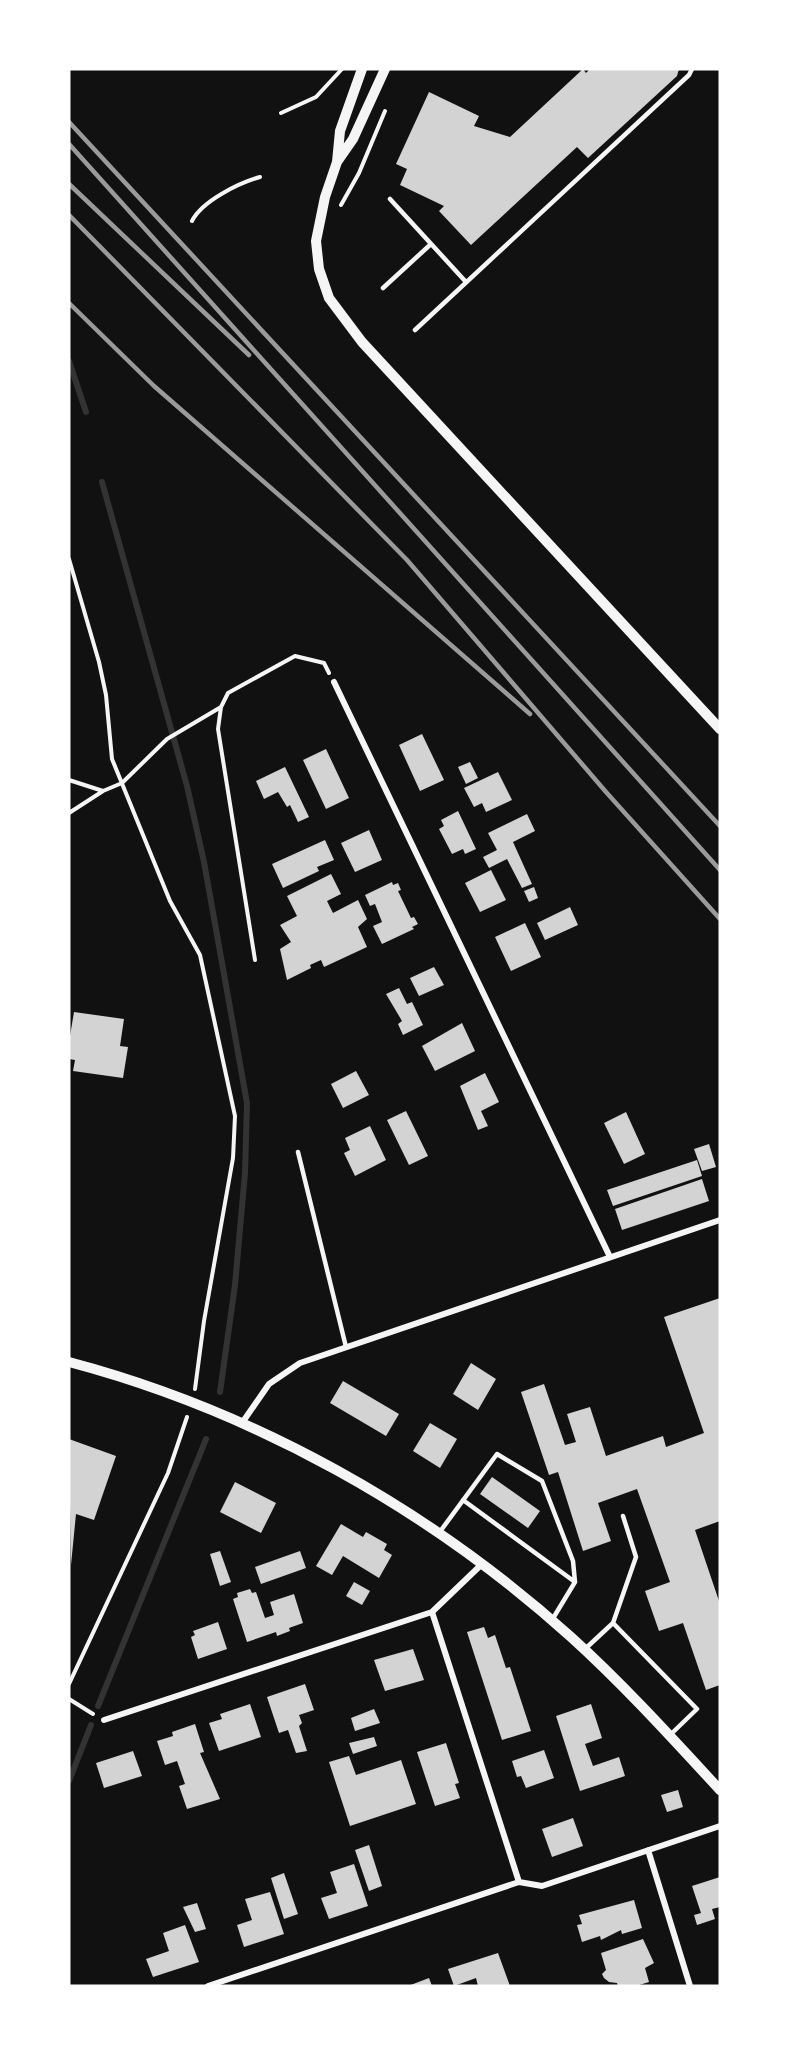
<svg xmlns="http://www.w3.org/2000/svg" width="789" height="2055" viewBox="0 0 789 2055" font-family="'Varela Round',sans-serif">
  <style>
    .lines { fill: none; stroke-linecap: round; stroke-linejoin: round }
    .stream { stroke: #333; stroke-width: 6 }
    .building { fill: #d3d3d3 }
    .path { stroke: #f5f5f5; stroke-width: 4 }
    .service { stroke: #f5f5f5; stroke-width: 4.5 }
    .minor { stroke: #f5f5f5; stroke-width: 6 }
    .tertiary { stroke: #f5f5f5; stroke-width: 10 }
    .rail { stroke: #9a9a9a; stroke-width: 4.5 }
  </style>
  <rect width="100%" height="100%" fill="#111"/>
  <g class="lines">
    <path class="stream" d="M69 361 86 412
      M102 482 187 786 204 862 247 1103 245 1173 235 1285 220 1392
      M98 1706 206 1439
      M69 1781 91 1725"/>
  </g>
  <path class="building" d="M583 69 586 73 590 69H679L677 76 588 158 577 147 471 245 439 211 444 206 400 185 407 169 396 164 429 92 479 116 474 126 510 137Z
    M422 734 444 780 420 791 399 745Z
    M326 749 349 798 326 809 303 760Z
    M470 762 478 778 466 784 458 767Z
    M285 767 309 817 298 822 290 805 287 807 278 792 264 799 256 781Z
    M498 772 512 800 486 812 482 803 474 807 464 788Z
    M458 811 476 849 465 854 463 849 452 854 439 829 444 826 441 820Z
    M527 814 535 831 513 842 532 884 522 888 507 859 489 868 483 857 497 850 488 833Z
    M369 830 382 860 355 872 341 843Z
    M325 840 334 860 317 867 319 871 283 888 272 864Z
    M491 870 506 900 480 912 465 883Z
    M331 874 341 894 327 901 333 913 358 900 367 919 358 927 367 947 324 967 321 960 310 965 311 968 287 980 280 949 291 942 280 925 297 916 287 896Z
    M392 882 393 885 398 883 401 890 398 891 411 918 414 917 418 924 412 927 414 929 382 944 373 926 382 922 375 904 370 906 365 895Z
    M534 887 538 898 529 902 524 891Z
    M570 907 578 925 545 940 537 923Z
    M525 923 541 957 511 971 495 937Z
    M434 967 444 985 419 996 410 978Z
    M399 988 407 1004 412 1002 423 1025 403 1035 398 1024 402 1021 386 994Z
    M74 1012 124 1019 120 1046 128 1047 123 1078 73 1071 75 1060 69 1059V1042Z
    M462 1023 475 1051 435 1071 422 1046Z
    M356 1071 369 1095 343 1108 331 1084Z
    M485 1073 499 1102 481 1111 488 1126 478 1130 460 1086Z
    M406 1111 428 1156 409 1165 387 1120Z
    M626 1112 645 1154 624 1164 604 1123Z
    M370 1126 386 1160 355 1176 344 1153 350 1150 345 1138Z
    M709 1144 716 1167 702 1171 694 1149Z
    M697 1160 702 1176 613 1206 607 1190Z
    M702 1179 709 1201 622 1230 615 1209Z
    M720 1298V1521L695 1530 720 1604V1685L706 1690 683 1623 659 1631 645 1591 670 1582 637 1489 598 1503 611 1541 583 1551 558 1472 549 1475 521 1392 544 1384 565 1445 576 1442 567 1414 590 1407 606 1456 663 1436 666 1447 704 1433 664 1317Z
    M471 1363 496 1379 478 1410 453 1394Z
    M343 1381 399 1414 386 1436 330 1403Z
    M430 1423 457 1439 440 1468 413 1451Z
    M69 1439 116 1456 94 1520 76 1514 71 1565Z
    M492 1477 540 1511 528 1528 480 1494Z
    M235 1482 276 1503 261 1533 220 1512Z
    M341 1524 363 1537 366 1532 387 1544 384 1550 392 1555 379 1578 343 1556 332 1575 316 1566Z
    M220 1551 231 1582 220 1586 210 1554Z
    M300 1551 306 1568 261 1584 255 1567Z
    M354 1582 370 1591 362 1605 346 1596Z
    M250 1589 252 1593 256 1592 265 1618 274 1615 270 1602 294 1594 303 1623 289 1628 290 1631 277 1636 276 1632 247 1642 233 1599 238 1597 237 1593Z
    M218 1622 227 1649 198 1659 191 1637 195 1635 193 1631Z
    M484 1627 488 1638 495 1635 506 1668 510 1667 531 1731 502 1740 467 1632Z
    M413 1649 424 1680 385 1691 374 1660Z
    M305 1684 314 1710 299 1715 302 1723 299 1726 307 1751 296 1753 288 1730 279 1733 267 1697Z
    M250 1704 261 1737 219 1751 209 1723 222 1719 220 1714Z
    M591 1704 602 1738 585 1744 593 1766 619 1757 625 1776 580 1791 556 1716Z
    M374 1709 380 1723 355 1731 351 1718Z
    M195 1724 204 1752 200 1753 220 1799 187 1809 179 1786 185 1784 177 1761 165 1765 157 1741 173 1736 172 1732Z
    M374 1737 377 1746 353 1754 349 1743Z
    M446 1743 459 1783 455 1784 460 1798 435 1806 417 1752Z
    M544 1750 554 1778 526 1788 521 1776 517 1777 512 1761Z
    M133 1751 142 1776 104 1788 96 1763Z
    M349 1756 356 1775 401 1760 416 1804 350 1826 329 1762Z
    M678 1790 683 1807 667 1812 661 1795Z
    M573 1818 583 1846 552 1857 542 1829Z
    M369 1845 382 1886 369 1891 355 1850Z
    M354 1864 368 1906 329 1919 321 1898 337 1893 330 1872Z
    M284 1873 298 1914 284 1919 271 1878Z
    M720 1877V1907L712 1909 715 1919 697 1925 694 1915 701 1913 692 1886Z
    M270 1892 284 1934 244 1947 237 1925 252 1920 245 1899Z
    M634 1900 642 1928 622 1934 621 1930 601 1940 600 1936 582 1942 577 1925 582 1924 579 1915Z
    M197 1903 206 1929 195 1932 183 1907Z
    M185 1925 199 1962 153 1977 146 1959 169 1951 163 1933Z
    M643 1939 654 1963 645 1968 649 1982 636 1986H618L617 1983 609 1982 604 1978 602 1974 606 1970 601 1953Z
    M498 1953 510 1986H478L476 1978 454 1986 448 1969Z
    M429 1978 432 1986H408Z"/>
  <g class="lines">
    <path class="path" d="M281 113 316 97 342 69
      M341 205 359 173 385 111
      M192 221C202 201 239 183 260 177
      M69 559 99 662 106 695 112 759 170 901 200 955 235 1116 233 1158 204 1321 195 1389
      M69 780 103 791
      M69 813 103 791 122 783 167 739 221 707
      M255 960 218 729 221 707 228 693 295 656 324 663 329 673
      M69 1684 168 1473 187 1417
      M69 1699 93 1714"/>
    <path class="service" d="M390 199 466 282
      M383 288 431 244
      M415 330 689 75 692 69
      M298 1152 346 1347
      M463 1500 575 1582
      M439 1533 497 1454 542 1481 573 1561 575 1582 552 1620
      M613 1623 636 1557 623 1516
      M585 1649 613 1623 697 1709 670 1735"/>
    <path class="minor" d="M334 682 610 1257
      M242 1423 269 1384 300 1363 720 1220
      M432 1612 519 1882
      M104 1720 432 1612 482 1564
      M648 1850 690 1986
      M208 1986 519 1882 542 1886 720 1826"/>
    <path class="tertiary" d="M362 69 340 131 337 162 325 197 316 241 319 269 329 298 362 342 720 729
      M337 162 353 139 385 69
      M69 1362C254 1411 429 1509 571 1637 624 1685 672 1738 720 1790"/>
    <path class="rail" d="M69 122 720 826
      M69 144 720 870
      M69 184 249 355
      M69 215 407 560 606 792 720 919
      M69 303 154 386 530 714"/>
  </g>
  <rect width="789" height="2055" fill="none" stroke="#ffffff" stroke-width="141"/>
</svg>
